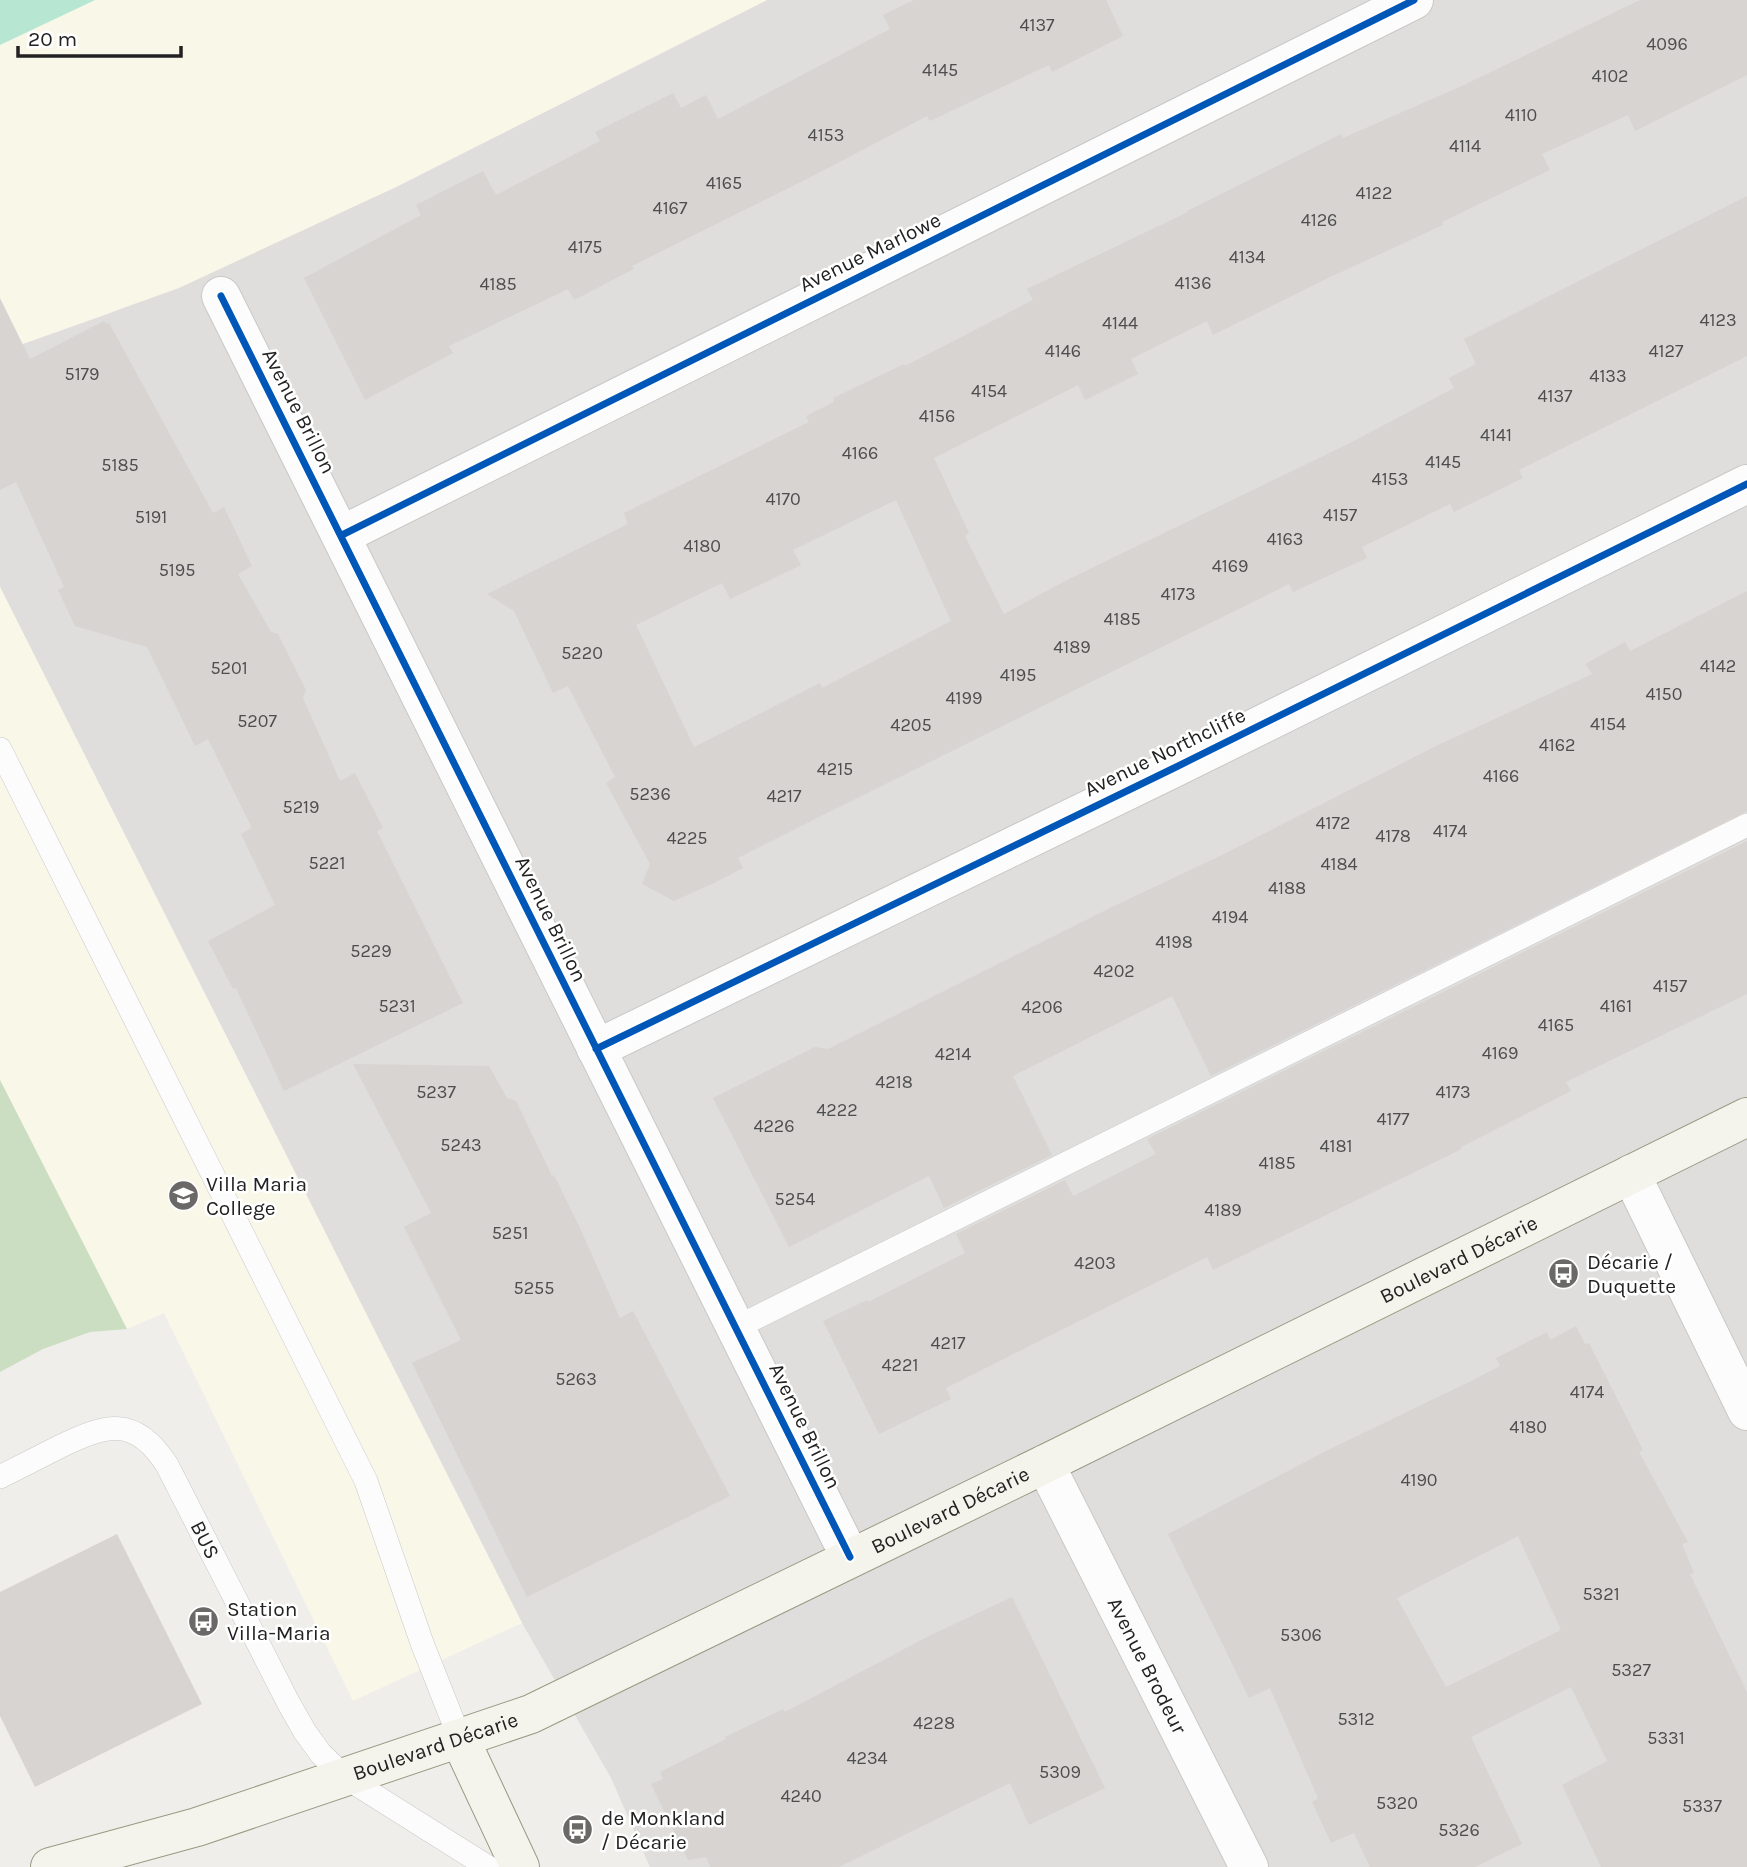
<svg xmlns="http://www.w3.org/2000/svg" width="1747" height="1867" viewBox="0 0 1747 1867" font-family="Karla,sans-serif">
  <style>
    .residential { fill: #dfdedc }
    .education { fill: #f8f7e8 }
    .forest { fill: #cbdec1 }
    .pitch { fill: #b7e6d2 }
    .building { fill: #d7d4d2; fill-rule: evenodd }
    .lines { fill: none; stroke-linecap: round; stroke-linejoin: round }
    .service-casing { stroke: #c9c8c7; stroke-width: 24 }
    .minor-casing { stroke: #c9c8c7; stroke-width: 40 }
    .secondary-casing { stroke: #999a82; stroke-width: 40 }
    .service { stroke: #fdfcfc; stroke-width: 23 }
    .minor { stroke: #fdfcfc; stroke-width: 38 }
    .secondary { stroke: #f4f4ed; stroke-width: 38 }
    .cycleway-casing { stroke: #fff; stroke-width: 11 }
    .cycleway { stroke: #0057b8; stroke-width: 7 }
    .labels { text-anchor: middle; stroke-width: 5; stroke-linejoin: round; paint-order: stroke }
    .number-label { font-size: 18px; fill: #4f4e4e }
    .street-label { font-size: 21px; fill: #222; stroke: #fff }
    .poi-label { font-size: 21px; fill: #222; stroke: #fff; text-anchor: start }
  </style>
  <rect width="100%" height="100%" fill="#f0eeeb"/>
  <path class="residential" d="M767 0H1747V1867H650L611 1778 522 1623 0 587V352L108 314 394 188Z"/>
  <path class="education" d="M0 0H767L394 188 179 288 0 352Z
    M0 587 522 1623 353 1701 164 1313 127 1329 0 1080Z"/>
  <path class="forest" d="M0 1080 127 1329 90 1332 43 1349 0 1372Z"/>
  <path class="pitch" d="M0 0H95L0 45Z"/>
  <path class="building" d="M914 0H1106L1123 36 1052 72 1049 65 930 121 927 116 809 178 632 266 634 269 574 300 568 289 449 346 453 353 365 400 304 278 421 215 416 205 483 171 496 195 600 141 595 132 673 93 681 108 706 95 718 119 890 29 883 15Z
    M1640 0H1747V75L1635 131 1628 115 1542 154 1550 170 1442 222 1443 225 1326 279 1213 335 1207 321 1131 359 1138 374 1085 400 1078 385 934 458 969 533 965 536 1004 614 1067 580 1350 443 1454 388 1449 378 1476 364 1464 339 1747 196V356L1519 470 1523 478 1454 512 1450 504 1362 547 1367 558 1293 592 1289 584 821 816 738 858 743 868 714 883 674 901 642 884 650 864 606 783 615 777 568 686 553 693 514 611 487 594 628 524 624 513 809 422 806 416 834 402 833 398 904 364 905 366 1033 300 1027 289 1188 212 1187 211 1341 134 1343 138 1464 85ZM896 500 951 621 822 688 820 683 694 747 636 625 722 583 730 599 764 583 801 565 793 550Z
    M0 298 30 359 104 321 106 324 109 323 213 513 224 507 252 566 238 574 271 632 278 634 306 690 303 698 340 781 355 773 383 828 377 831 463 1003 284 1091 236 988 233 989 208 941 275 905 241 834 252 828 208 739 195 746 147 647 75 626 58 590 64 587 16 482 0 490Z
    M1747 591V811L1211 1076 1172 996 1013 1076 1052 1155 944 1208 929 1176 789 1247 713 1098 815 1047 828 1049 1114 906 1222 855 1436 746 1592 674 1585 664 1625 642 1630 651Z
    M1747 841V994L1566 1082 1571 1091 1461 1147 1462 1149 1213 1270 1207 1257 946 1388 951 1399 879 1434 823 1321 867 1300 868 1302 965 1253 956 1234 1065 1180 1073 1196 1156 1154 1147 1139Z
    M353 1064 489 1066 507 1098 516 1101 552 1176 554 1175 580 1228 620 1318 633 1311 730 1496 527 1597 412 1363 461 1340 404 1227 431 1213Z
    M1576 1326 1585 1344 1589 1343 1643 1450 1639 1452 1688 1542 1682 1544 1694 1573 1690 1574 1747 1692V1867H1601L1562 1785 1607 1761 1571 1687 1471 1737 1522 1844 1475 1867H1370L1354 1833 1331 1843 1312 1802 1318 1798 1270 1688 1249 1698 1168 1534 1324 1452 1473 1380 1500 1366 1496 1358 1547 1332 1550 1340ZM1518 1536 1561 1630 1446 1687 1397 1598Z
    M117 1534 202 1704 35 1787 0 1716V1592Z
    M1012 1597 1105 1788 1029 1825 1010 1783 839 1867H710L706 1857 688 1860 651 1784 663 1779 660 1772 726 1739 725 1737 783 1709 785 1712 929 1636Z"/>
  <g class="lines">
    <defs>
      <g id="service">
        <path d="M0 749 366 1481 422 1643 460 1739"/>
        <path d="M737 1327 1747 825"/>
        <path id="s1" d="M0 1477C20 1467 39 1457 59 1447 106 1424 135 1415 167 1465L288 1702 305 1732 321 1754 345 1777 488 1867"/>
      </g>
      <g id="minor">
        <path d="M221 296 850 1557"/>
        <path d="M342 535 1414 0"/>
        <path d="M596 1049 1172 769 1747 484"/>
        <path d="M1631 1174 1747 1411"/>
        <path id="s2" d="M1045 1464 1249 1867"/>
      </g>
      <g id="secondary">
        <path d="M460 1739 520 1867"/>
        <path id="s3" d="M50 1867 197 1827 531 1714 1045 1464 1747 1117"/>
      </g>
    </defs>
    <use href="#service" class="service-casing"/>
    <use href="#minor" class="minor-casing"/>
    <use href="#secondary" class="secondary-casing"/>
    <use href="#service" class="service"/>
    <use href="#minor" class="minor"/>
    <use href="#secondary" class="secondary"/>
    <defs>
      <path id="cycleway" d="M221 296 850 1557
        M342 535 1414 0
        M596 1049 1172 769 1747 484"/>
    </defs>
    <use href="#cycleway" class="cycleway-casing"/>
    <use href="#cycleway" class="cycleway"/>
  </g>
  <defs>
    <symbol id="school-disc" viewBox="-11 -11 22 22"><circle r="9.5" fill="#6a6968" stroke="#fff"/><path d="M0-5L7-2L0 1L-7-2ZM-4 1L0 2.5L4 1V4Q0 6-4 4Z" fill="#fff"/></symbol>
    <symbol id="bus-disc" viewBox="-11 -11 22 22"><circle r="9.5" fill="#6a6968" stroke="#fff"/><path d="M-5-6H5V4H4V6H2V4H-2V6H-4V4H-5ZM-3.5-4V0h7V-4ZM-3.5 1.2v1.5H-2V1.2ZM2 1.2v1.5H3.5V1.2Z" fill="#fff"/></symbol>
  </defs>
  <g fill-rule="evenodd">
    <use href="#school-disc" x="166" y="1178" width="35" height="35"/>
    <use href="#bus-disc" x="1546" y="1256" width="35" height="35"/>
    <use href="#bus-disc" x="186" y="1604" width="35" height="35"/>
    <use href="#bus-disc" x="560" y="1812" width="35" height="35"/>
  </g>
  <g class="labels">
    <g class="number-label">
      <text x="1037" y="31">4137</text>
      <text x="1667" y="50">4096</text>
      <text x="940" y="76">4145</text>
      <text x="1610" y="82">4102</text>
      <text x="1521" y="121">4110</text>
      <text x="826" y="141">4153</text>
      <text x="1465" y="152">4114</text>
      <text x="724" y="189">4165</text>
      <text x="1374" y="199">4122</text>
      <text x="670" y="214">4167</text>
      <text x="1319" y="226">4126</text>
      <text x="585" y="253">4175</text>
      <text x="1247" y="263">4134</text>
      <text x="1193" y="289">4136</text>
      <text x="498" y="290">4185</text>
      <text x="1718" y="326">4123</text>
      <text x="1120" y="329">4144</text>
      <text x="1063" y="357">4146</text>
      <text x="1666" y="357">4127</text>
      <text x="82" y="380">5179</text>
      <text x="1608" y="382">4133</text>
      <text x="989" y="397">4154</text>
      <text x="1555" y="402">4137</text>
      <text x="937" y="422">4156</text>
      <text x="1496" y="441">4141</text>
      <text x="860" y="459">4166</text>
      <text x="1443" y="468">4145</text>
      <text x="120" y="471">5185</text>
      <text x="1390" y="485">4153</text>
      <text x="783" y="505">4170</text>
      <text x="1340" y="521">4157</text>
      <text x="151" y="523">5191</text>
      <text x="1285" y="545">4163</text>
      <text x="702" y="552">4180</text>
      <text x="1230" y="572">4169</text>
      <text x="177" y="576">5195</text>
      <text x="1178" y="600">4173</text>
      <text x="1122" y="625">4185</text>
      <text x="1072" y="653">4189</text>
      <text x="582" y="659">5220</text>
      <text x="1718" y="672">4142</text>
      <text x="229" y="674">5201</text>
      <text x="1018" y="681">4195</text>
      <text x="1664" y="700">4150</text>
      <text x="964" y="704">4199</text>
      <text x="257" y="727">5207</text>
      <text x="1608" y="730">4154</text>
      <text x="911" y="731">4205</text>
      <text x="1557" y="751">4162</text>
      <text x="835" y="775">4215</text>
      <text x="1501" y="782">4166</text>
      <text x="650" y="800">5236</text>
      <text x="784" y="802">4217</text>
      <text x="301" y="813">5219</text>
      <text x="1333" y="829">4172</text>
      <text x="1450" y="837">4174</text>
      <text x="1393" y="842">4178</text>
      <text x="687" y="844">4225</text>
      <text x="327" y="869">5221</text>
      <text x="1339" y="870">4184</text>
      <text x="1287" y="894">4188</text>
      <text x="1230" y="923">4194</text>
      <text x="1174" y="948">4198</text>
      <text x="371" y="957">5229</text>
      <text x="1114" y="977">4202</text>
      <text x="1670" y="992">4157</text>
      <text x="397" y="1012">5231</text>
      <text x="1616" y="1012">4161</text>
      <text x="1042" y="1013">4206</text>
      <text x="1556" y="1031">4165</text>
      <text x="1500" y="1059">4169</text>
      <text x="953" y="1060">4214</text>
      <text x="894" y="1088">4218</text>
      <text x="436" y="1098">5237</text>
      <text x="1453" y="1098">4173</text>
      <text x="837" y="1116">4222</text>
      <text x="1393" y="1125">4177</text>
      <text x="774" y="1132">4226</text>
      <text x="461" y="1151">5243</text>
      <text x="1336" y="1152">4181</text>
      <text x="1277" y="1169">4185</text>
      <text x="795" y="1205">5254</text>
      <text x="1223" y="1216">4189</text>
      <text x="510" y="1239">5251</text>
      <text x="1095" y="1269">4203</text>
      <text x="534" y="1294">5255</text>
      <text x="948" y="1349">4217</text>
      <text x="900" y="1371">4221</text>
      <text x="576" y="1385">5263</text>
      <text x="1587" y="1398">4174</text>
      <text x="1528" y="1433">4180</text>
      <text x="1419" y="1486">4190</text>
      <text x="1601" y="1600">5321</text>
      <text x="1301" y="1641">5306</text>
      <text x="1631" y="1676">5327</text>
      <text x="1356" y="1725">5312</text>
      <text x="934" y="1729">4228</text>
      <text x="1666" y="1744">5331</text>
      <text x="867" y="1764">4234</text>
      <text x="1060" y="1778">5309</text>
      <text x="801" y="1802">4240</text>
      <text x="1397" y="1809">5320</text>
      <text x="1702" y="1812">5337</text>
      <text x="1459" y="1836">5326</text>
    </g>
    <g class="street-label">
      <text transform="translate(870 252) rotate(-26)" y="7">Avenue Marlowe</text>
      <text transform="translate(299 411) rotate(63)" y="7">Avenue Brillon</text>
      <text transform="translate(1165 752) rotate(-26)" y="7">Avenue Northcliffe</text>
      <text transform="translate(551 919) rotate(64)" y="7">Avenue Brillon</text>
      <text dy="7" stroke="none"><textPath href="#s3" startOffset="1538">Boulevard Décarie</textPath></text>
      <text transform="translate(805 1426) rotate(64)" y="7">Avenue Brillon</text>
      <text dy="7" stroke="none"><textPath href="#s3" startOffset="971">Boulevard Décarie</textPath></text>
      <text dy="7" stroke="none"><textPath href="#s1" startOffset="276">BUS</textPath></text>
      <text dy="7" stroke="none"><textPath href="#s2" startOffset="226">Avenue Brodeur</textPath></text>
      <text dy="7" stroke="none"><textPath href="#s3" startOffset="404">Boulevard Décarie</textPath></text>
    </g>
    <g class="poi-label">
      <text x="206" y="1191">Villa Maria<tspan x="206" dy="24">College</tspan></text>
      <text x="1587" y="1269">Décarie /<tspan x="1587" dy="24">Duquette</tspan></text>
      <text x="227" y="1616">Station<tspan x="227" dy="24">Villa-Maria</tspan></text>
      <text x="601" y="1825">de Monkland<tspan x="601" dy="24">/ Décarie</tspan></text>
    </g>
  </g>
  <path d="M18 46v10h163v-10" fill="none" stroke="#222222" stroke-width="3.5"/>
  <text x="28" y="46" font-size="21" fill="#222222" stroke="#ffffff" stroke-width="5" paint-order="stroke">20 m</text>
</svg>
